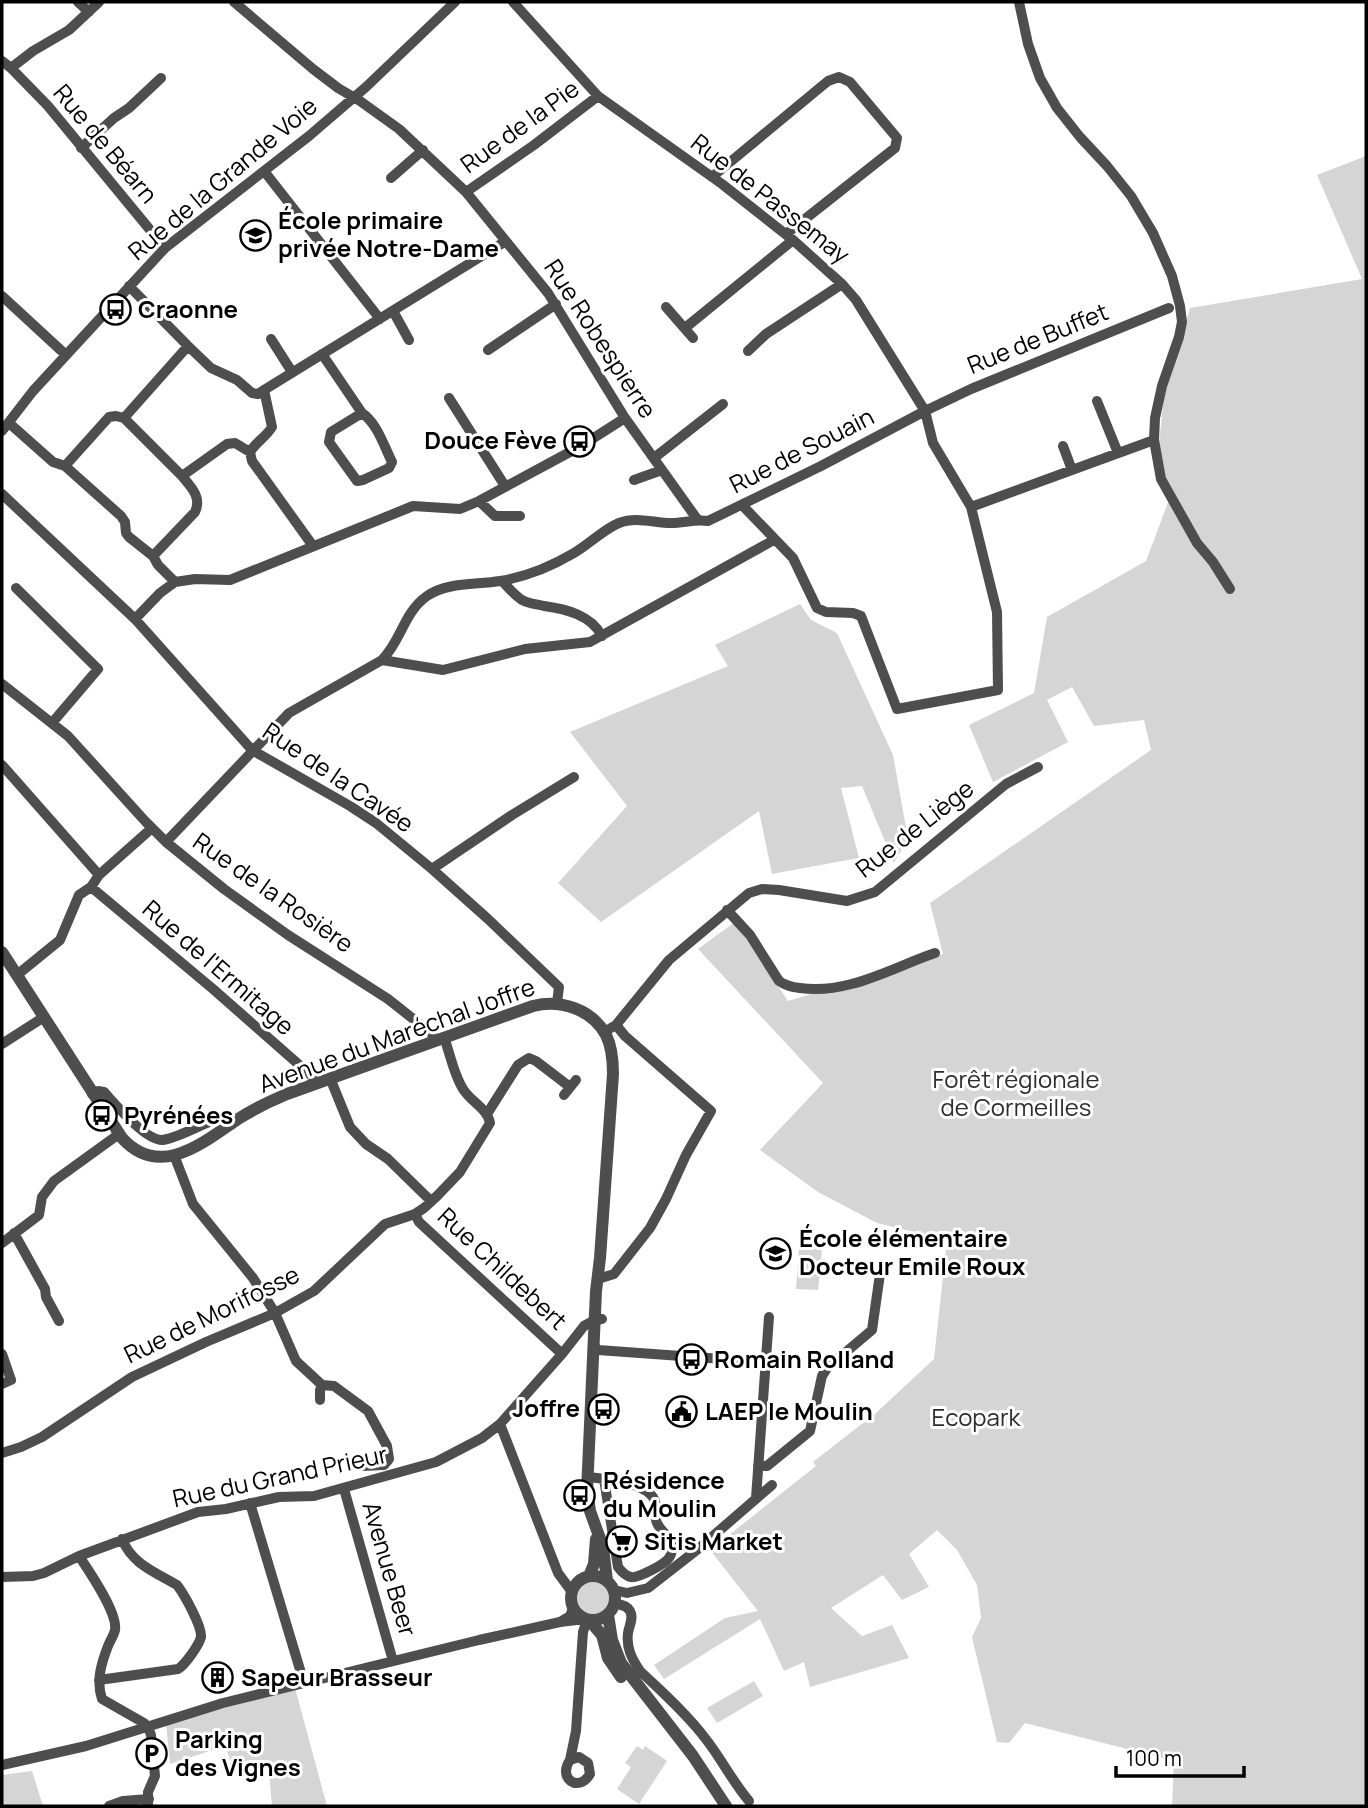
<svg xmlns="http://www.w3.org/2000/svg" width="1368" height="1808" viewBox="0 0 1368 1808" font-family="Manrope,sans-serif">
  <style>
    .green { fill: #d5d5d5 }
    .lines { fill: none; stroke-linecap: round; stroke-linejoin: round }
    .minor { stroke: #4e4e4e; stroke-width: 10 }
    .tertiary { stroke: #4e4e4e; stroke-width: 12 }
    .labels { text-anchor: middle; stroke-width: 6; stroke-linejoin: round; paint-order: stroke }
    .street-label { font-size: 24px; fill: #000; stroke: #fff }
    .poi-label { font-size: 24px; font-weight: bold; fill: #000; stroke: #fff; text-anchor: start }
    .park-label { font-size: 24px; fill: #2c2c2c; stroke: #fff }
  </style>
  <rect width="100%" height="100%" fill="#fff"/>
  <path class="green" d="M1366 156V1806H1172L1174 1761 1025 1723 1009 1743 997 1742 972 1637 981 1618 977 1585 957 1550 937 1530 909 1554 929 1587 902 1600 883 1575 831 1608 862 1636 892 1625 909 1658 810 1687 804 1662 784 1671 760 1619 664 1679 654 1665 725 1618 758 1611 710 1550 816 1466 813 1462 877 1412 934 1359 947 1240 877 1223 818 1192 760 1150 823 1083 698 949 735 922 788 1001 943 954 930 903 1151 750 1144 720 1094 726 1072 687 1047 700 1068 742 993 782 969 725 1034 693 1047 617 1146 561 1169 500 1159 445 1164 394 1190 308 1362 279 1317 175Z
    M800 604 811 620 837 633 893 755 908 839 894 863 862 786 841 788 859 858 772 874 759 811 601 922 558 883 627 806 570 732 728 666 715 645Z
    M799 1247 822 1249 818 1290 796 1289Z
    M577 1598a16 16 0 1 1 32 0a16 16 0 1 1-32 0Z
    M754 1681 763 1696 717 1723 707 1708Z
    M295 1688 327 1806H272L269 1774 237 1778 225 1746 170 1764 166 1723Z
    M637 1746 643 1750 645 1746 667 1761 639 1804 617 1789 631 1767 625 1763Z
    M32 1771 43 1806H2V1775Z"/>
  <g class="lines">
    <path class="minor" d="M78 2 89 12
      M234 2 313 69 338 88 360 101 399 129 466 192 548 293 625 418 697 519
      M513 2 598 96 722 184 793 240 842 284 856 300 925 411 933 443 971 507 997 612 998 690 897 709 861 616 853 613 826 612 817 608 793 558 742 505
      M1019 2 1028 44 1040 78 1057 108 1080 137 1107 166 1131 196 1153 233 1172 276 1180 306 1182 322 1179 337 1162 386 1155 418 1154 440 1161 479 1197 543 1213 562 1230 589
      M2 61 11 68 33 51 69 30 99 2
      M11 68 48 106 165 248
      M81 148 114 118 129 108 161 78
      M264 171 380 319
      M712 177 828 81 839 77 850 82 897 138 895 148 786 234
      M391 178 423 150
      M466 192 534 145 598 96
      M129 286 188 346 211 368 237 380 252 393 258 394 264 390 272 427C266 437 256 442 250 452L252 461 313 546
      M2 296 66 355
      M666 307 693 338
      M393 311 409 340
      M685 328 793 240
      M271 339 292 372
      M488 350 556 304
      M748 351 766 334 842 284
      M322 354 362 413C377 423 384 446 392 462L389 468 363 480 357 481 329 442 331 432 362 413
      M264 390 506 241
      M449 398 505 486
      M1097 401 1118 453
      M124 418 182 476
      M9 423 53 462 65 466 121 516 125 522 126 533 129 537 153 556 158 565 175 582
      M2 431 33 391 165 248 309 136 366 87 455 2
      M1063 446 1072 470
      M654 458 723 404
      M65 466 109 417 116 416 124 418 188 346
      M634 480 662 470
      M2 494 135 619 252 750 350 806 376 823 432 869 488 919 559 987 557 1003
      M479 501 495 516H520
      M971 507 1154 440
      M153 556 195 512C202 497 191 487 182 476L227 444 235 443 250 452
      M502 581C508 587 514 595 522 600 529 604 537 604 544 606 566 609 591 615 602 636
      M16 588 98 669 52 723
      M135 619 160 593 175 582 195 579 230 580 413 506 460 509 479 501 581 446 625 418
      M382 660C402 640 403 613 427 596 447 582 476 585 500 581 525 577 552 566 574 553 588 545 604 529 619 523 636 516 654 523 671 523 684 523 695 519 708 521L821 466 925 411 971 389 1169 308
      M2 684 68 736 145 821 166 842 224 889 288 935 388 999 431 1033 436 1040
      M2 765 99 875
      M166 842 289 713 382 660 443 670 525 649 590 642 774 540
      M432 869 512 815 574 777
      M91 887 213 989 313 1077 315 1083
      M727 910 750 935 779 981C786 986 792 987 800 988 847 995 891 968 935 953
      M17 975 60 940 79 895 91 887 99 875 152 828
      M616 1025 669 960 749 893 762 889 779 890 847 901 875 892 1006 784 1038 767
      M2 1044 44 1017
      M330 1078 350 1127 366 1144 388 1159 431 1201
      M92 1094 98 1091 104 1092C116 1105 145 1140 162 1140 175 1139 196 1127 209 1122
      M564 1095 576 1080
      M487 1114 518 1065 529 1058 536 1061 570 1087
      M174 1155 193 1204 253 1278 275 1313 296 1361 322 1385 334 1386 368 1411 387 1446 389 1459 384 1465 362 1466
      M415 1214 419 1222 562 1354
      M14 1233 45 1289 46 1297 59 1321
      M2 1243 39 1215 42 1197 54 1181 119 1134
      M598 1279 614 1274 650 1228 666 1199 686 1155 711 1111 625 1036 616 1025 604 1032
      M593 1342 596 1349 598 1350 765 1362
      M2 1354 11 1380 2 1384
      M320 1400V1390L322 1385
      M500 1424 558 1573 572 1592
      M2 1453 21 1447 42 1437 132 1377 206 1342 275 1313 314 1291 385 1224 415 1214 424 1208 437 1196 460 1172 490 1123C488 1109 470 1101 463 1089 454 1075 450 1054 444 1037
      M758 1466H767L810 1431 822 1376 827 1368 872 1330 880 1274
      M588 1477C605 1479 645 1482 654 1499 658 1506 654 1513 656 1520 658 1531 672 1535 672 1548 672 1551 671 1555 669 1558 665 1564 637 1579 631 1577 625 1576 621 1571 618 1567L604 1479
      M344 1489 393 1661
      M756 1498 769 1317
      M250 1503 304 1683
      M79 1556C89 1571 118 1613 115 1630 114 1635 110 1641 108 1646 101 1664 96 1681 102 1699L144 1723 148 1727
      M2 1577 33 1576 44 1573 79 1556 198 1512 226 1509 279 1497 314 1496 436 1462 482 1438 500 1424 562 1354 584 1326 595 1320 602 1319
      M614 1590 627 1593 648 1588 698 1549 772 1485
      M615 1603C620 1605 627 1605 630 1611 634 1618 629 1626 628 1633 626 1648 632 1659 640 1671 662 1692 686 1713 705 1738 721 1758 732 1781 749 1801
      M560 1622 570 1616 573 1608
      M99 1680 178 1669C185 1665 199 1645 201 1637 202 1626 184 1594 177 1585 155 1572 132 1564 122 1539
      M148 1727 151 1735 155 1776 148 1792V1806
      M570 1760 579 1757 588 1763 590 1774C579 1793 557 1779 570 1760L576 1731 583 1632 587 1620
      M2 1765 86 1746 223 1703 479 1640 560 1622 585 1619
      M109 1806 123 1801 149 1799"/>
    <path class="tertiary" d="M2 952 122 1138C160 1180 204 1142 238 1119 254 1109 270 1101 287 1094L533 1006C560 999 592 1009 606 1035 612 1047 613 1061 613 1074L600 1258 596 1291 587 1491 590 1511 603 1547 607 1581
      M571 1598a22 22 0 1 1 44 0a22 22 0 1 1-44 0Z
      M589 1576 594 1564 596 1539
      M608 1615 612 1640 621 1663 693 1756 726 1806
      M589 1620 602 1635 608 1658 621 1677"/>
  </g>
  <defs>
    <symbol id="school-ring" viewBox="-11 -11 22 22"><circle r="9.5" fill="#fff" stroke="#000" stroke-width="1.5"/><path d="M0-5L7-2L0 1L-7-2ZM-4 1L0 2.5L4 1V4Q0 6-4 4Z" fill="#000"/></symbol>
    <symbol id="bus-ring" viewBox="-11 -11 22 22"><circle r="9.5" fill="#fff" stroke="#000" stroke-width="1.5"/><path d="M-5-6H5V4H4V6H2V4H-2V6H-4V4H-5ZM-3.5-4V0h7V-4ZM-3.5 1.2v1.5H-2V1.2ZM2 1.2v1.5H3.5V1.2Z" fill="#000"/></symbol>
    <symbol id="civic-ring" viewBox="-11 -11 22 22"><circle r="9.5" fill="#fff" stroke="#000" stroke-width="1.5"/><path d="M-.6-6.5H3V-4.5H.6V-3L4-1V1h2V6H-6V1h2V-1L-.6-3ZM-1.2 2.5V6h2.4V2.5Z" fill="#000"/></symbol>
    <symbol id="supermarket-ring" viewBox="-11 -11 22 22"><circle r="9.5" fill="#fff" stroke="#000" stroke-width="1.5"/><path d="M-6-5.5h2.5l.6 2H6L4.5 2H-2.5L-4.4-4H-6ZM-1.5 3.2a1.3 1.3 0 1 0 .1 0ZM3 3.2a1.3 1.3 0 1 0 .1 0Z" fill="#000"/></symbol>
    <symbol id="building-ring" viewBox="-11 -11 22 22"><circle r="9.5" fill="#fff" stroke="#000" stroke-width="1.5"/><path d="M-4-6H4V6H1V3H-1V6H-4ZM-2.5-4.3h1.7v1.8h-1.7ZM.8-4.3h1.7v1.8H.8ZM-2.5-1h1.7V.8h-1.7ZM.8-1h1.7V.8H.8Z" fill="#000"/></symbol>
    <symbol id="parking-ring" viewBox="-11 -11 22 22"><circle r="9.5" fill="#fff" stroke="#000" stroke-width="1.5"/><path d="M-3.5-5.5H1a3.5 3.5 0 0 1 0 7H-1V5.5H-3.5ZM-1-3.4V-.6H.8a1.4 1.4 0 0 0 0-2.8Z" fill="#000"/></symbol>
  </defs>
  <g fill-rule="evenodd">
    <use href="#school-ring" x="238" y="218" width="35" height="35"/>
    <use href="#bus-ring" x="98" y="292" width="35" height="35"/>
    <use href="#bus-ring" x="562" y="424" width="35" height="35"/>
    <use href="#bus-ring" x="84" y="1098" width="35" height="35"/>
    <use href="#school-ring" x="758" y="1236" width="35" height="35"/>
    <use href="#bus-ring" x="674" y="1342" width="35" height="35"/>
    <use href="#bus-ring" x="586" y="1392" width="35" height="35"/>
    <use href="#civic-ring" x="664" y="1394" width="35" height="35"/>
    <use href="#bus-ring" x="562" y="1478" width="35" height="35"/>
    <use href="#supermarket-ring" x="604" y="1524" width="35" height="35"/>
    <use href="#building-ring" x="200" y="1660" width="35" height="35"/>
    <use href="#parking-ring" x="134" y="1736" width="35" height="35"/>
  </g>
  <g class="labels">
    <g class="street-label">
      <text transform="translate(520 127) rotate(-36)" y="8">Rue de la Pie</text>
      <text transform="translate(105 144) rotate(50)" y="8">Rue de Béarn</text>
      <text transform="translate(223 179) rotate(-40)" y="8">Rue de la Grande Voie</text>
      <text transform="translate(770 199) rotate(38)" y="8">Rue de Passemay</text>
      <text transform="translate(600 339) rotate(57)" y="8">Rue Robespierre</text>
      <text transform="translate(1038 339) rotate(-22)" y="8">Rue de Buffet</text>
      <text transform="translate(802 451) rotate(-27)" y="8">Rue de Souain</text>
      <text transform="translate(338 778) rotate(34)" y="8">Rue de la Cavée</text>
      <text transform="translate(915 829) rotate(-38)" y="8">Rue de Liège</text>
      <text transform="translate(273 893) rotate(35)" y="8">Rue de la Rosière</text>
      <text transform="translate(218 968) rotate(41)" y="8">Rue de l'Ermitage</text>
      <text transform="translate(397 1036) rotate(-20)" y="8">Avenue du Maréchal Joffre</text>
      <text transform="translate(502 1269) rotate(43)" y="8">Rue Childebert</text>
      <text transform="translate(212 1315) rotate(-26)" y="8">Rue de Morifosse</text>
      <text transform="translate(280 1477) rotate(-12)" y="8">Rue du Grand Prieur</text>
      <text transform="translate(389 1569) rotate(74)" y="8">Avenue Beer</text>
    </g>
    <g class="poi-label">
      <text x="278" y="229">École primaire<tspan x="278" dy="28">privée Notre-Dame</tspan></text>
      <text x="138" y="318">Craonne</text>
      <text x="557" y="449" text-anchor="end">Douce Fève</text>
      <text x="124" y="1124">Pyrénées</text>
      <text x="799" y="1247">École élémentaire<tspan x="799" dy="28">Docteur Emile Roux</tspan></text>
      <text x="714" y="1368">Romain Rolland</text>
      <text x="580" y="1417" text-anchor="end">Joffre</text>
      <text x="705" y="1420">LAEP le Moulin</text>
      <text x="603" y="1489">Résidence<tspan x="603" dy="28">du Moulin</tspan></text>
      <text x="644" y="1550">Sitis Market</text>
      <text x="241" y="1686">Sapeur Brasseur</text>
      <text x="175" y="1748">Parking<tspan x="175" dy="28">des Vignes</tspan></text>
    </g>
    <g class="park-label">
      <text x="1016" y="1088">Forêt régionale<tspan x="1016" dy="28">de Cormeilles</tspan></text>
      <text x="976" y="1426">Ecopark</text>
    </g>
  </g>
  <rect width="1368" height="1808" fill="none" stroke="#000000" stroke-width="7"/>
  <path d="M1116 1766v10h128v-10" fill="none" stroke="#000000" stroke-width="3.5"/>
  <text x="1126" y="1766" font-size="21" fill="#000000" stroke="#ffffff" stroke-width="5" paint-order="stroke">100 m</text>
</svg>
